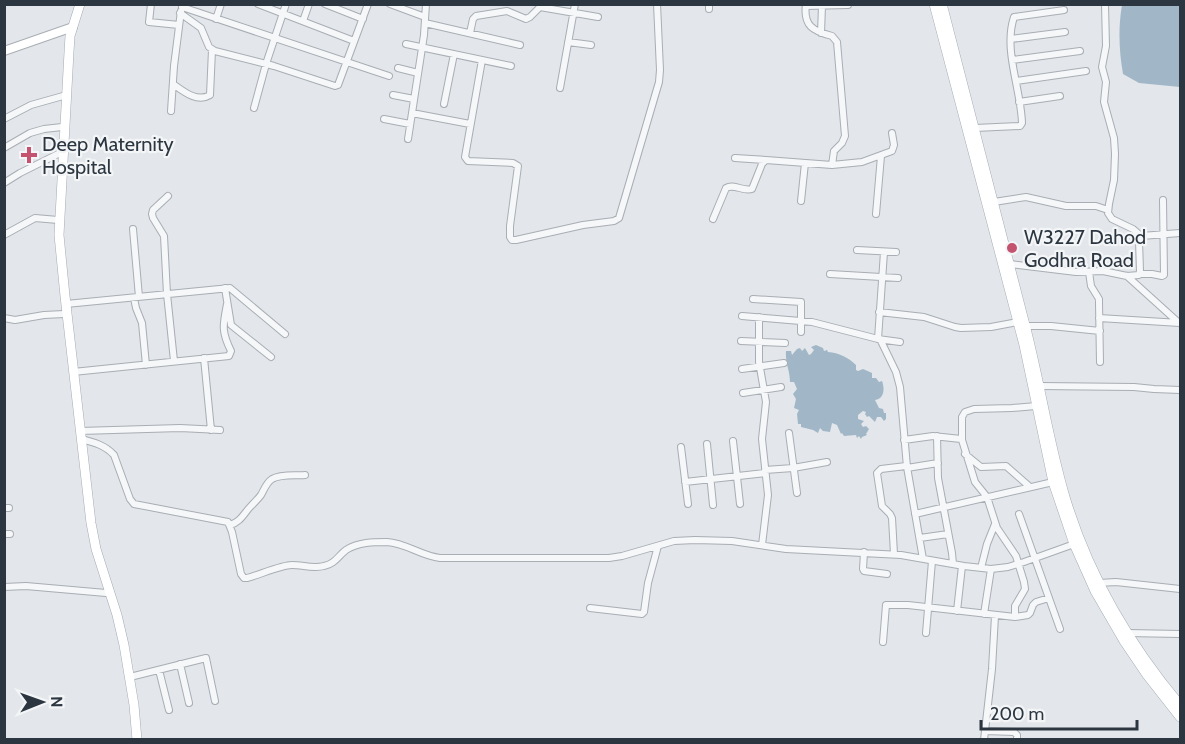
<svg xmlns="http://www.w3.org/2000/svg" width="1185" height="744" viewBox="0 0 1185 744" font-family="Cabin,sans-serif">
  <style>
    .water { fill: #a1b7c7 }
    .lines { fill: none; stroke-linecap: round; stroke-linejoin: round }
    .street-casing { stroke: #a8aeb4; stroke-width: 8 }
    .secondary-casing { stroke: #a8aeb4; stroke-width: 10 }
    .primary-casing { stroke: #a3acb5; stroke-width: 10 }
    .street { stroke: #f5f7f9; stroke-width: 6 }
    .secondary { stroke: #fff; stroke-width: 8 }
    .primary { stroke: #fff; stroke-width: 9 }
    .poi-dot { fill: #c4536f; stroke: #f3f5f7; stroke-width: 2 }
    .labels { text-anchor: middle; stroke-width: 4.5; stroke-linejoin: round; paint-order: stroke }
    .poi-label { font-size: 20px; fill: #2c3641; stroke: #f3f5f7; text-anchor: start }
  </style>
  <rect width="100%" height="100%" fill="#e3e6ea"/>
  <path class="water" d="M1122 5H1180V87L1139 83 1123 74C1119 51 1118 28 1122 5Z
    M816 345 823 348 824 351 827 350 828 352C839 353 848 357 856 365V370L858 371 863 369 872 373V378H876L879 382 882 381C885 389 884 399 875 400L879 408 883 409 884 413H886V419L884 421 881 417H877L875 422 869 416 867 417 865 414 866 412 863 411 858 415V419L864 421 861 424 863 427 866 426 869 429 866 434 867 435 862 437 861 439 859 436 857 438 856 435 844 436 842 433 841 434 837 425 832 423 830 432 823 431 820 428 818 433 813 430 801 427V424H798L797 414 799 410 794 408 796 399 793 394 797 389 794 382H790C790 371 785 362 786 351H791L792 355 797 349 800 348 802 351 805 348 809 355 811 354 814 350 811 347Z"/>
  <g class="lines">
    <defs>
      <path id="street" d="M151 4 149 22 179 25
        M258 4 354 41
        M325 4 363 19
        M390 4 425 17
        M709 4V9
        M806 4C803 26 813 31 832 36L837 42 845 136 842 143 834 151 832 165
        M1105 4 1106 46 1102 67 1106 82 1104 102 1114 138 1115 154 1114 180 1109 204 1108 213 1112 219 1133 229 1141 236
        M806 6 848 5
        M182 7 389 76
        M180 13 201 28 209 47 215 51 274 66 335 86 338 85 368 4
        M216 19 221 4
        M303 21 309 4
        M425 23 520 45
        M470 33 473 19 476 16 507 11 526 19 530 17 540 7 598 17
        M821 33 822 6
        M1011 39 1065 32
        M568 42 591 45
        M406 44 511 66
        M482 60 465 157 468 161 513 163 518 166 510 226V237L512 240H516L583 225 614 221 619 218 659 82 660 70 657 4
        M1012 60 1080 51
        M398 68 418 73
        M1016 81 1086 71
        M173 84C183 91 197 103 210 95L212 50
        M560 88 575 4
        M393 95 414 99
        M1019 102 1060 96
        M444 104 454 54
        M254 108 266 64 286 4
        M171 111 174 66 181 11
        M412 113 470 124
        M4 119 31 105 63 96
        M384 119 410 124
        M975 128 1020 126 1022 123C1021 89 1003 50 1014 17L1064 10
        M408 139 424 35 426 4
        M4 148 30 133 44 129 62 127
        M735 158 766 160
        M4 183 20 173 60 153
        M168 196 153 210 152 214 153 218 164 236 167 294 174 361
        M801 201 805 163
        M994 202 1026 197 1066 206H1096L1108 210
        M876 214 881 156
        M713 219 726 188C734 183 743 192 752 189L762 164 766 160 832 165 862 162 892 151 894 145 892 133
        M133 229 139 297
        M4 235 35 218 58 220
        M857 250 896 252
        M1010 264 1076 272 1103 271 1127 276 1139 275 1140 271 1139 240 1141 236 1180 233
        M1089 272 1091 286 1099 299V303L1100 362
        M830 274 898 278
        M1140 274H1152L1162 276 1164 275 1163 200
        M1127 276 1179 323
        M225 288 231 325 271 357
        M134 298 136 308 142 323 146 365
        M753 299 801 302V332
        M66 304 230 288 285 334
        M879 312 924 317 955 327 961 328 991 327 1018 322
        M742 316 812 322 878 339 900 342
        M759 317V362L766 402 762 439 768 495 762 545
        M4 318 15 320 44 315 64 314
        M1099 318 1180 323
        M1026 326H1051L1100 331
        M878 339 884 252
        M880 339 896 372 900 387 907 467 923 559
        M741 341 785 343
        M204 358 211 430
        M742 369 784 363
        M73 372 229 356 231 351C221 331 223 325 227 304
        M1040 386 1134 387 1154 389 1180 390
        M743 393 781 387
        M80 431 180 428 220 430
        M789 433 797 493
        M937 436 938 478 952 553 953 564
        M81 439C93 442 105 445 114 455L130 499 134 504 228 522 232 532 241 574 244 578H247C259 575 281 565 292 565 303 565 313 569 324 566 335 564 338 556 346 550 358 542 374 542 387 542 406 543 421 556 440 558H609L622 556 674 541 695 540 732 541 786 549 901 555 964 566 991 569 1008 567 1024 562 1077 543
        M904 440 933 436 961 439
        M733 441 740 504
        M707 444 713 505
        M681 447 688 504
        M965 454 981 467 1006 466 1030 487
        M907 468 938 463
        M765 470 793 468 827 462
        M685 482 765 473
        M4 508H9
        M915 514 1053 482
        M1019 514 1060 629
        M230 525C241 522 244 513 251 506 255 502 258 499 261 495 264 490 266 483 272 479 281 474 295 476 305 475
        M4 534H10
        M920 538 948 534
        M864 552 863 569 864 571 887 574
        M894 554 892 518 890 514 882 506 877 473 881 469 906 466
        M981 568 987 544 995 524
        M1099 583 1116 582 1180 589
        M4 587 26 586 106 593
        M590 608 642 614 644 612 648 583 658 546
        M957 611 962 566
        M984 614 991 569
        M1015 617V606L1025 589 1024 582 1016 556 997 528 987 497 975 482 962 440V417L965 412 974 409 1012 408 1036 406
        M926 633 932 561
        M1127 633 1180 634
        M883 642 886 605H908L1015 617 1028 615 1030 613 1033 605 1036 602 1049 598
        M180 664 189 703
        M159 670 169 710
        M130 677 206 658 215 701
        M985 731 1014 732 1017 735V740
        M984 740 992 669 995 616"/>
      <path id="secondary" d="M4 51 73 27"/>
      <path id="primary" d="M80 4 70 36 69 52 59 235 65 296 91 523 96 549 117 615 124 645 134 705 137 740
        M934 4 1024 345 1053 482 1074 544 1095 591 1124 641 1147 675 1180 717
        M942 4C970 111 998 218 1025 325 1040 382 1048 440 1065 497 1088 574 1129 644 1180 705"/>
    </defs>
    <use href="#street" class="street-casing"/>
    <use href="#secondary" class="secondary-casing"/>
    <use href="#primary" class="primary-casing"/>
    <use href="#street" class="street"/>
    <use href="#secondary" class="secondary"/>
    <use href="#primary" class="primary"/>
  </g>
  <g class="poi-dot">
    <path d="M26 146h6v6h6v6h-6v6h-6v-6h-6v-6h6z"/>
    <circle cx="1012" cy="248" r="6"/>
  </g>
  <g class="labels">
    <g class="poi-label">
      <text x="42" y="151">Deep Maternity<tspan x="42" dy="23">Hospital</tspan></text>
      <text x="1024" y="244">W3227 Dahod<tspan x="1024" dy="23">Godhra Road</tspan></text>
    </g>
  </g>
  <rect width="1185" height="744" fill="none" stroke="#2c3641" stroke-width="12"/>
  <g transform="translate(42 702) rotate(89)" stroke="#f3f5f7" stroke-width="4.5" paint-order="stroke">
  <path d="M0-4.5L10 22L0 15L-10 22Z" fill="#2c3641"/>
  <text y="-9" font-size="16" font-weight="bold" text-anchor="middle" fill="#2c3641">N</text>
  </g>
  <path d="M981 720v9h156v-9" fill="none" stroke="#2c3641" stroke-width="3"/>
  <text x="990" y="720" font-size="18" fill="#2c3641" stroke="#f3f5f7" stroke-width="4.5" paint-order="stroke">200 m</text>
</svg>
